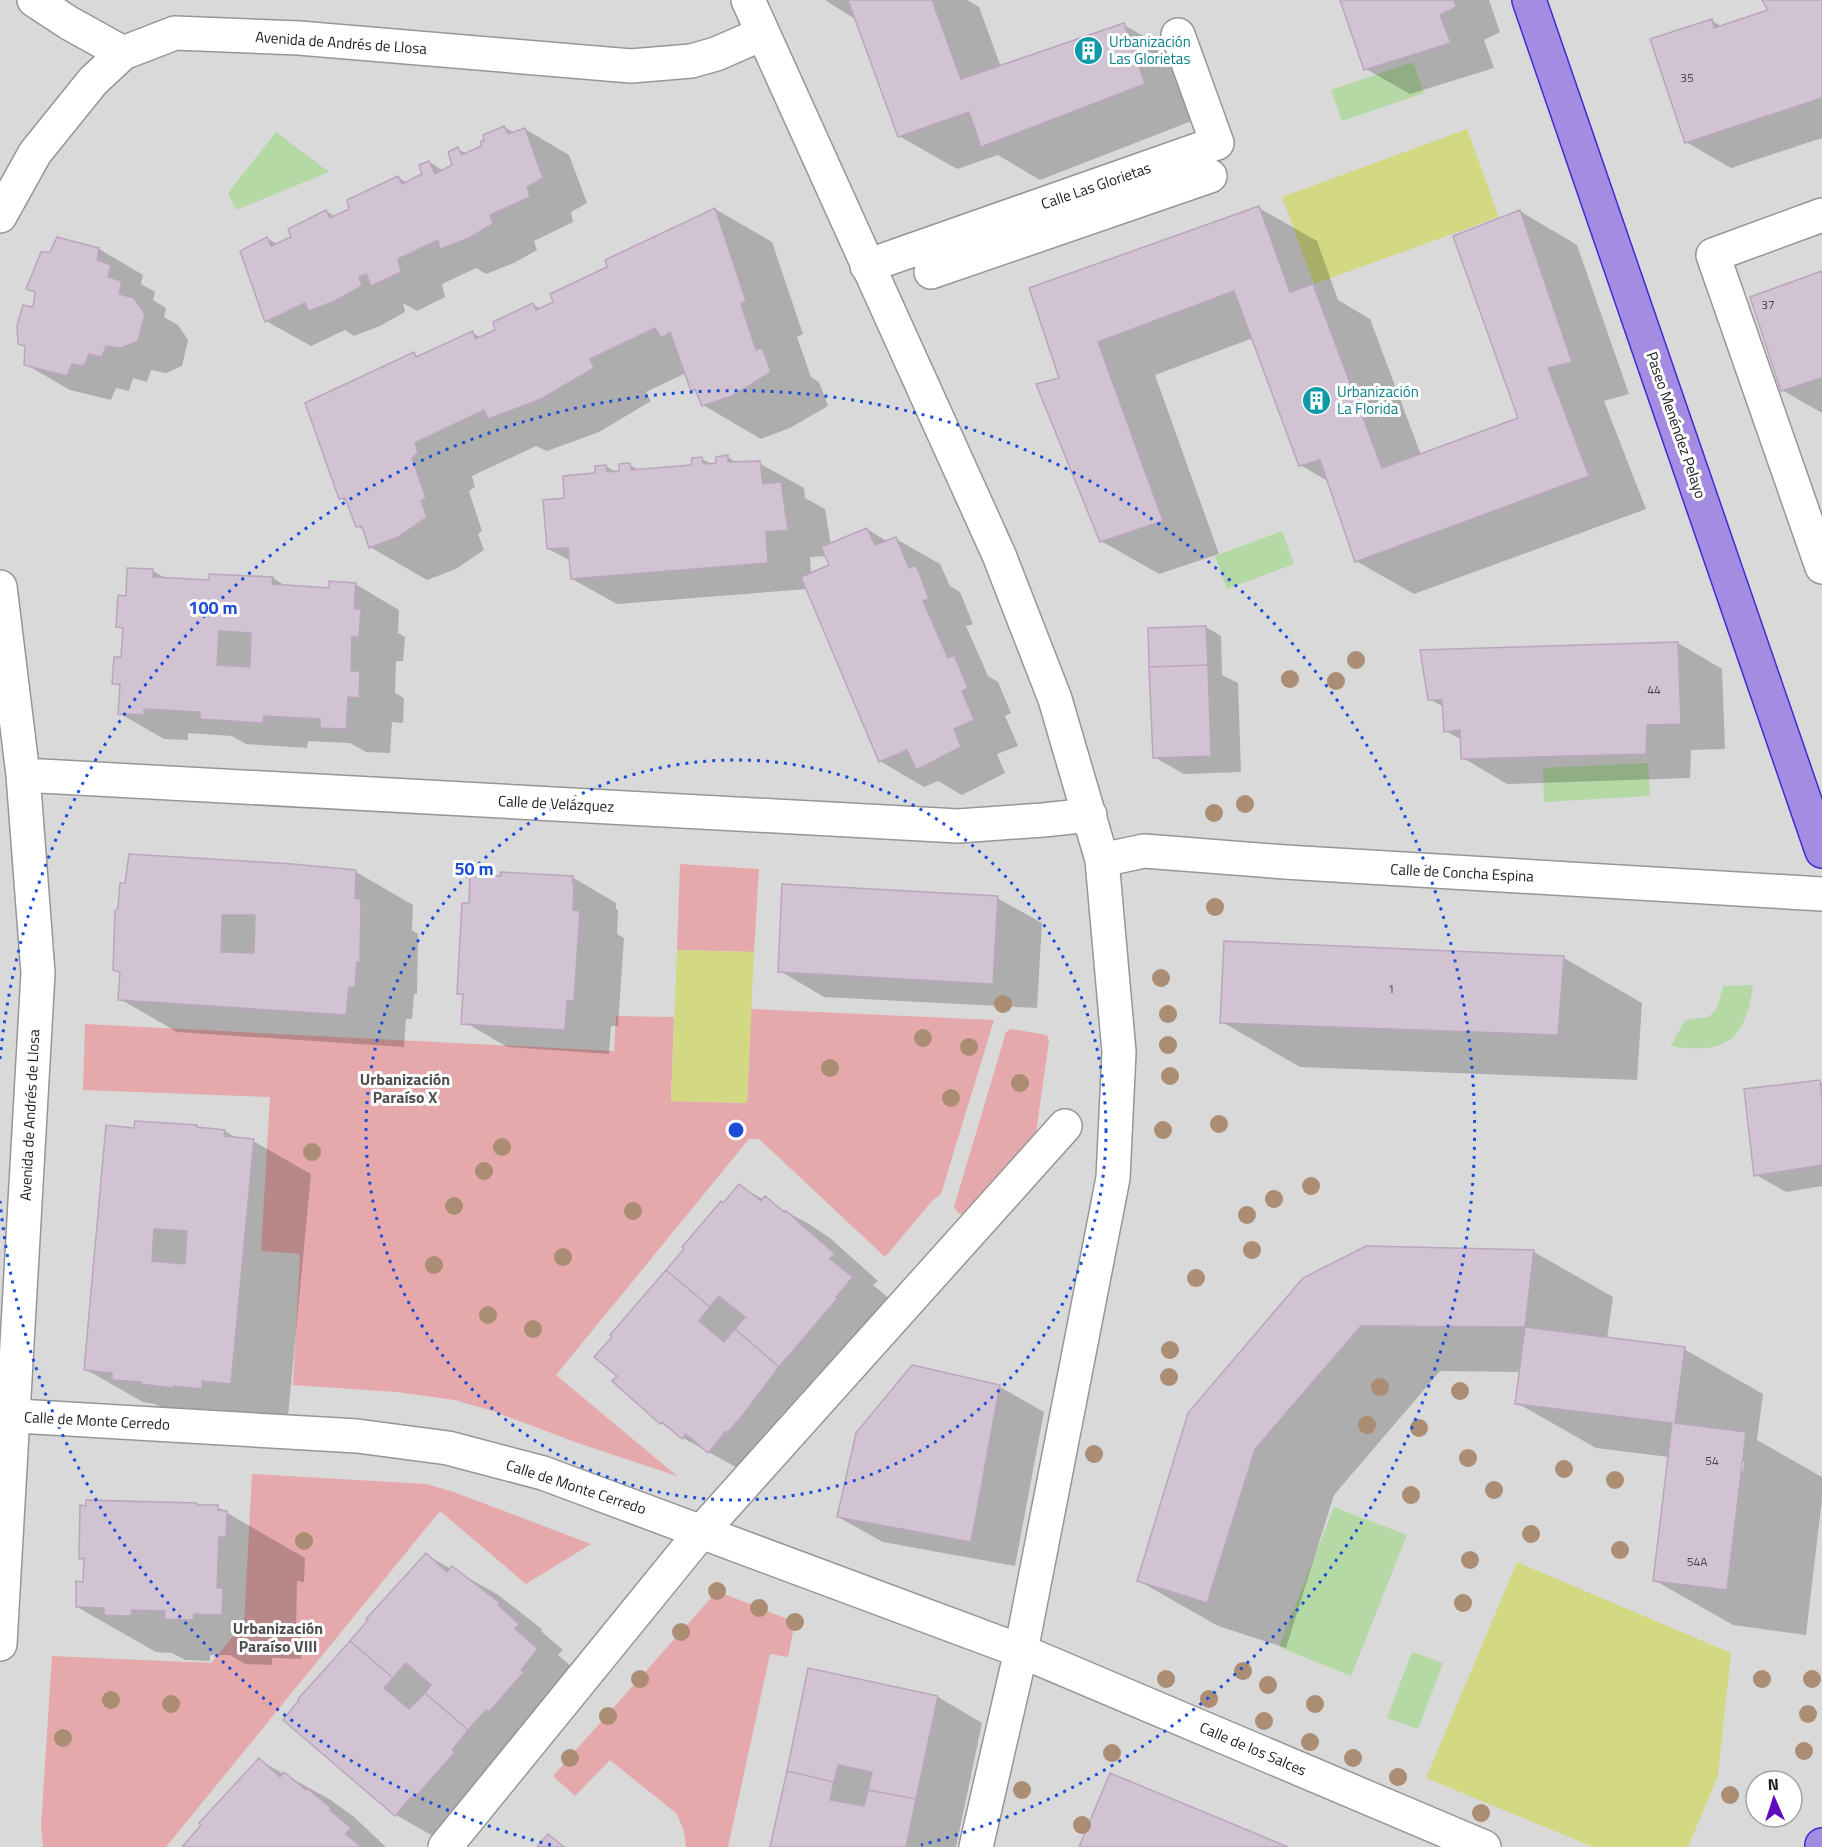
<svg xmlns="http://www.w3.org/2000/svg" width="1822" height="1847" viewBox="0 0 1822 1847" font-family="'Titillium Web',sans-serif">
  <style>
    .residential { fill: #d9d9da; fill-rule: evenodd }
    .grass { fill: #e6a9ab }
    .pitch { fill: #d3d982 }
    .water { fill: #b4d9a4 }
    .shadow { fill: #0003; fill-rule: evenodd }
    .building { fill: #d2c3d3; stroke: #bba5be; stroke-width: 1.5; fill-rule: evenodd }
    .lines { fill: none; stroke-linecap: round; stroke-linejoin: round }
    .minor-casing { stroke: #969696; stroke-width: 36 }
    .highway-casing { stroke: #3f2bcf; stroke-width: 36 }
    .minor { stroke: #fff; stroke-width: 33 }
    .highway { stroke: #a48ce2; stroke-width: 33 }
    .tree { fill: #aa8d73 }
    .ring { fill: none; stroke: #1d4ed8; stroke-width: 3; stroke-dasharray: 3 6 }
    .labels { text-anchor: middle; stroke-width: 6; stroke-linejoin: round; paint-order: stroke }
    .number-label { font-size: 12px; fill: #4a464a }
    .culture-label { font-size: 15px; fill: #0d838f; stroke: #fff; text-anchor: start }
    .street-label { font-size: 15px; fill: #1c1c1c; stroke: #fff }
    .neighbourhood-label { font-size: 16px; font-weight: bold; fill: #4f4f4f; stroke: #fff }
    .centre { fill: #1d4ed8; stroke: #fff; stroke-width: 3 }
    .ring-label { font-size: 18px; text-anchor: middle; font-weight: bold; fill: #1d4ed8; stroke: #fff; stroke-width: 6; stroke-linejoin: round; paint-order: stroke }
  </style>
  <rect width="100%" height="100%" fill="#ede2ec"/>
  <path class="residential" d="M0 0H1822V1847H0ZM1756 1781H1792V1817H1756Z"/>
  <path class="grass" d="M680 864 759 869 754 952 677 950Z
    M751 1009 994 1020 941 1194 933 1200 885 1257 759 1139H749L556 1375 677 1476 578 1443 493 1411 454 1400 397 1392 293 1385 300 1254 261 1251 270 1097 83 1090 85 1024 614 1051 616 1016 674 1017 671 1101 747 1103Z
    M1011 1029 1047 1035 1049 1041 1036 1133 1030 1144 964 1215 958 1213 954 1207 1006 1032Z
    M252 1474 426 1484 451 1491 591 1544 526 1584 440 1511 166 1847H43L41 1826 52 1656 211 1663 244 1623Z
    M717 1591 795 1622 788 1657 770 1654 728 1847H686L684 1832 677 1814 610 1760 575 1796 553 1776Z"/>
  <path class="pitch" d="M1467 129 1499 217 1314 284 1282 197Z
    M677 950 754 952 747 1103 671 1101Z
    M1517 1562 1731 1653 1718 1776 1688 1847H1593L1426 1778Z"/>
  <path class="water" d="M1413 62 1424 93 1342 121 1331 90Z
    M276 132 329 172 236 210 228 193Z
    M1282 531 1294 564 1227 589 1215 556Z
    M1648 763 1650 796 1544 802 1543 768Z
    M1753 985C1746 1040 1726 1055 1671 1046L1685 1020 1709 1017 1717 1008 1723 986Z
    M1334 1507 1407 1535 1351 1676 1279 1647Z
    M1412 1652 1443 1663 1418 1729 1387 1718Z"/>
  <path class="shadow" d="M825 0H967L979 7 1001 67 1124 25 1182 58 1202 117 1040 180 998 155 957 169 899 136 855 19Z
    M1342 0H1489L1500 32 1484 40 1494 68 1410 94 1366 69Z
    M1766 0H1822V138L1731 168 1686 142 1712 21 1723 27 1770 11Z
    M504 127 515 133 525 129 569 155 587 203 571 212 573 222 534 241 537 250 514 263 486 274 476 268 442 284 445 297 417 311 403 303 405 312 380 326 354 336 345 330 311 346 266 321 267 238 277 244 292 238 326 211 336 217 351 209 398 177 407 183 424 175 429 162 444 171 454 166 458 149 467 154 482 147Z
    M1259 208 1317 241 1338 300 1370 319 1421 455 1520 419V211L1577 245 1629 394 1604 401 1646 509 1414 594 1356 561 1328 481 1300 465 1253 338 1155 375 1219 554 1159 574 1101 541 1061 379 1031 289Z
    M715 209 772 242 803 334 797 337 811 377 819 382 828 406 790 428 761 439 703 405 698 393 692 390 686 373 646 392 651 401 599 432 547 451 536 446 472 476 475 487 469 491 482 531 478 534 484 550 456 569 427 580 370 547 365 531 357 526 348 502 340 498 414 354 419 357 473 333 481 338 496 331 533 304 541 309 608 268Z
    M99 249 143 275 141 284 155 292 153 300 166 308 164 317 178 325 188 340 182 366 166 373 151 370 147 382 133 378 129 391 116 388 111 400 70 390 25 364 27 348 19 344 34 308 37 293 28 288Z
    M1822 273V413L1782 390Z
    M727 457 738 463H759L804 488 805 498 825 509 831 545 867 529 888 542 896 539 940 564 950 586 960 592 973 624 966 626 988 676 998 682 1011 713 1005 716 1018 746 997 754 1005 773 962 795 938 781 924 787 880 761 807 589 617 604 572 579 571 561 548 549 565 500 606 466 617 473 629 464 640 471 693 467 702 459 713 465ZM826 556 831 566 811 574 810 557Z
    M153 571 167 579 210 582 273 578 287 587 330 590 355 584 399 610 398 633 405 637 403 661H396L395 693 404 698 403 723 392 722 390 753 366 752 350 743 308 741 307 748 246 744 232 736 188 733V740L164 739 119 713 121 687 114 683 123 659 125 630 118 626 127 598Z
    M1206 627 1221 636 1222 675 1238 683 1241 772 1184 774 1154 757Z
    M1678 643 1722 669 1725 749 1691 750 1690 778 1507 784 1463 758 1462 740 1446 731 1444 707 1429 699Z
    M356 872 413 905 412 930 418 934 417 994H414L412 1019H406L404 1047 177 1032 120 999 121 973 115 970 119 908 127 885Z
    M572 877 616 903V909L618 910 617 934 624 938 618 1026H611L609 1054 507 1047 463 1021 464 996 458 993 470 905 502 878Z
    M997 898 1042 923 1037 1008 824 997 780 971Z
    M1564 958 1642 1003 1637 1080 1300 1067 1222 1022Z
    M1819 1082 1822 1083V1186L1786 1192 1756 1175Z
    M107 1127 225 1131 238 1139 253 1141 311 1174 288 1416 260 1413 259 1421 171 1412 155 1404 143 1402 85 1369Z
    M739 1186 809 1224 830 1238 878 1281 873 1285 896 1304 754 1477 683 1438 661 1423 723 1204Z
    M1366 1248 1534 1252 1613 1297 1607 1339 1684 1349 1763 1394 1757 1440 1822 1477V1499L1806 1635 1733 1625 1654 1580 1669 1457 1596 1448 1517 1403 1521 1372 1440 1371 1334 1495 1286 1648 1218 1626 1139 1581ZM1741 1459 1744 1462 1743 1471H1740Z
    M1000 1387 1044 1412 1015 1566 883 1542 838 1517Z
    M197 1505 217 1507 305 1558 304 1582 297 1581 296 1632 301 1635V1659L272 1658V1665L245 1664 230 1655H210V1661L185 1660 172 1653 156 1652 77 1607 85 1583V1561L81 1558Z
    M426 1555 497 1594 543 1630 541 1631 563 1650 558 1655 581 1675 440 1840 396 1815 285 1720Z
    M810 1670 938 1697 982 1723 956 1847H772Z
    M259 1760 329 1799 353 1816 386 1847H183Z"/>
  <path class="building" d="M848 0H932L961 79 1124 23 1145 84 981 147 969 112 898 137Z
    M1340 0H1454L1456 7 1440 15 1451 43 1364 70Z
    M1762 0H1822V98L1685 143 1650 39 1712 19 1714 28 1768 10Z
    M504 126 508 134 525 128 543 178 527 187 530 197 490 215 493 224 469 238 440 249 438 240 398 259 401 272 371 286 366 274 359 277 362 286 335 301 309 311 305 303 265 322 240 251 267 237 271 246 291 237 288 229 326 210 330 218 349 209 347 200 398 176 402 184 422 174 419 165 429 161 435 174 452 165 448 152 458 147 462 155 481 146V141H484L483 135Z
    M1259 206 1290 292 1313 284 1382 468 1518 418 1453 236 1520 210 1572 362 1548 368 1589 476 1355 562 1320 460 1299 466 1234 291 1098 342 1163 521 1100 542 1036 384 1059 378 1029 288Z
    M715 208 746 301 741 304 756 350 762 347 771 372 732 396 702 406 695 389 691 391 670 332 661 338 655 328 590 359 594 368 541 399 488 419 484 410 415 443 418 453 412 458 426 498 421 501 427 517 398 537 369 548 362 526 356 527 345 498 339 499 305 403 414 352 416 357 473 331 475 339 495 330 493 322 533 303 536 310 553 302 550 294 607 267 605 260Z
    M57 237 99 248 97 260 111 265 108 277 122 281 119 294 134 298 145 314 138 341 121 348 106 346 102 357 89 354 84 366 72 364 67 376 24 365 25 346 18 344 17 325 23 305 33 307 35 292 26 289 41 252H50Z
    M1822 271V378L1781 391 1750 297Z
    M728 455V462L760 461 763 484 781 482 788 530 766 532 768 563 571 579 568 548 547 549 543 500 564 498 563 476 595 473V466L606 465 607 472 619 471V464L630 463 631 470 691 465 692 458 702 457 703 464 716 463V457Z
    M867 528 875 545 896 537 909 568 916 565 929 599 923 601 948 658 954 655 968 688 962 691 974 720 954 729 961 747 916 770 907 750 879 762 801 577 829 565 821 547Z
    M127 568 153 569V577L209 580V574L273 577 272 584 329 588V581L356 583 354 609H361L359 637 352 636 351 671H360L359 698 348 697 346 729 320 728V719L264 716 263 723 200 719V712L144 709V715L118 714 120 684H112L114 657H121L123 628 116 627 118 595 126 596ZM219 631 251 633 250 667 217 665Z
    M1206 626 1208 665 1149 667 1148 628Z
    M1678 642 1681 724 1647 725 1646 754 1461 759 1460 730 1444 732 1442 700H1428L1420 650Z
    M1208 665 1211 756 1153 758 1149 667Z
    M129 854 293 864 356 870 355 898 361 899 360 962H357L355 987H349L346 1015 118 1000 120 972 113 970 115 911 118 908 120 883H125ZM222 915H255L254 953 221 952Z
    M500 872 573 876 572 882 574 883 573 910 580 911 574 1001H567L565 1030 461 1024 463 994H457L462 903H469L470 874 501 876Z
    M782 884 998 896 993 984 778 972Z
    M1224 941 1564 956 1558 1035 1220 1023Z
    M1820 1080 1822 1100V1165L1754 1176 1744 1089Z
    M135 1121 197 1125V1127L225 1130 224 1136 254 1139 231 1384 202 1381V1389L174 1386 173 1388 140 1384 141 1382 112 1380V1373L84 1370 106 1125 134 1128ZM154 1229 187 1231 185 1264 152 1261Z
    M739 1184 761 1201 765 1196 784 1212 786 1211 835 1254 830 1259 853 1277 836 1297 838 1298 779 1367 735 1329 745 1317 719 1296 710 1307 666 1270 684 1249 682 1247 721 1201 723 1203Z
    M1366 1246 1534 1250 1525 1327 1361 1326 1255 1449 1207 1603 1137 1581 1188 1413 1303 1278Z
    M666 1270 710 1307 699 1321 724 1342 735 1329 779 1367 743 1415 727 1433 726 1431 708 1453 686 1434 682 1439 662 1422 660 1424 612 1381 617 1376 594 1357 612 1337 610 1335Z
    M1525 1327 1685 1347 1675 1423 1746 1432 1727 1590 1653 1581 1672 1423 1515 1404Z
    M912 1365 1000 1385 971 1542 837 1517 856 1433Z
    M86 1500 197 1503V1505H218V1510L227 1511 226 1537H219L217 1588H223L222 1615 194 1614 193 1620 164 1619 165 1611 132 1610 131 1616 104 1615V1608L76 1607V1581L83 1582 84 1558 79 1559 80 1505 86 1506Z
    M426 1553 447 1572 452 1566 500 1603 498 1605 519 1624 515 1629 538 1649 521 1670 524 1672 489 1712 486 1710 468 1730 425 1693 431 1685 406 1663 393 1678 350 1641 368 1620 366 1619Z
    M350 1641 393 1678 384 1688 409 1709 425 1693 468 1730 452 1750 455 1752 434 1776 414 1799 411 1797 395 1816 283 1720 299 1700 298 1699Z
    M808 1668 938 1696 916 1799 868 1790 872 1772 838 1765 834 1782 787 1771Z
    M259 1758 280 1777 284 1772 306 1790 308 1789 331 1808 330 1810 351 1828 346 1834 361 1847H182L201 1825 199 1823Z
    M787 1771 834 1782 830 1800 864 1806 868 1790 916 1799 906 1847H770Z
    M1110 1773 1288 1847H1079Z
    M548 1834 564 1847H537Z"/>
  <g class="lines">
    <defs>
      <path id="minor" d="M34 0 69 23 123 53
        M748 0 999 555 1055 699 1102 860 1119 1052 1113 1178 1021 1651 976 1847
        M1822 215 1713 255 1822 567
        M0 216 35 153 93 81 123 53 175 33 299 38 631 66 691 61 716 54 762 34
        M867 266 1217 143 1178 35
        M931 272 1210 176
        M0 587 23 775 38 973 0 1644
        M23 775 958 826 1043 820 1090 815
        M1102 860 1144 851 1285 862 1822 894
        M0 1415 357 1436 448 1448 543 1473 1021 1651 1484 1847
        M445 1847 702 1531 1065 1126"/>
      <path id="highway" d="M1529 0 1822 851
        M1822 1847V1845"/>
    </defs>
    <use href="#minor" class="minor-casing"/>
    <use href="#highway" class="highway-casing"/>
    <use href="#minor" class="minor"/>
    <use href="#highway" class="highway"/>
  </g>
  <g class="tree">
    <circle cx="1356" cy="660" r="9"/>
    <circle cx="1290" cy="679" r="9"/>
    <circle cx="1336" cy="681" r="9"/>
    <circle cx="1245" cy="804" r="9"/>
    <circle cx="1214" cy="813" r="9"/>
    <circle cx="1215" cy="907" r="9"/>
    <circle cx="1161" cy="978" r="9"/>
    <circle cx="1003" cy="1004" r="9"/>
    <circle cx="1168" cy="1014" r="9"/>
    <circle cx="923" cy="1038" r="9"/>
    <circle cx="1168" cy="1045" r="9"/>
    <circle cx="969" cy="1047" r="9"/>
    <circle cx="830" cy="1068" r="9"/>
    <circle cx="1170" cy="1076" r="9"/>
    <circle cx="1020" cy="1083" r="9"/>
    <circle cx="951" cy="1098" r="9"/>
    <circle cx="1219" cy="1124" r="9"/>
    <circle cx="1163" cy="1130" r="9"/>
    <circle cx="502" cy="1147" r="9"/>
    <circle cx="312" cy="1152" r="9"/>
    <circle cx="484" cy="1171" r="9"/>
    <circle cx="1311" cy="1186" r="9"/>
    <circle cx="1274" cy="1199" r="9"/>
    <circle cx="454" cy="1206" r="9"/>
    <circle cx="633" cy="1211" r="9"/>
    <circle cx="1247" cy="1215" r="9"/>
    <circle cx="1252" cy="1250" r="9"/>
    <circle cx="563" cy="1257" r="9"/>
    <circle cx="434" cy="1265" r="9"/>
    <circle cx="1196" cy="1278" r="9"/>
    <circle cx="488" cy="1315" r="9"/>
    <circle cx="533" cy="1329" r="9"/>
    <circle cx="1170" cy="1350" r="9"/>
    <circle cx="1169" cy="1377" r="9"/>
    <circle cx="1380" cy="1387" r="9"/>
    <circle cx="1460" cy="1391" r="9"/>
    <circle cx="1367" cy="1425" r="9"/>
    <circle cx="1419" cy="1428" r="9"/>
    <circle cx="1094" cy="1454" r="9"/>
    <circle cx="1468" cy="1458" r="9"/>
    <circle cx="1564" cy="1469" r="9"/>
    <circle cx="1615" cy="1480" r="9"/>
    <circle cx="1494" cy="1490" r="9"/>
    <circle cx="1411" cy="1495" r="9"/>
    <circle cx="1531" cy="1534" r="9"/>
    <circle cx="304" cy="1541" r="9"/>
    <circle cx="1620" cy="1550" r="9"/>
    <circle cx="1470" cy="1560" r="9"/>
    <circle cx="717" cy="1591" r="9"/>
    <circle cx="1463" cy="1603" r="9"/>
    <circle cx="759" cy="1608" r="9"/>
    <circle cx="795" cy="1622" r="9"/>
    <circle cx="681" cy="1632" r="9"/>
    <circle cx="1243" cy="1671" r="9"/>
    <circle cx="640" cy="1679" r="9"/>
    <circle cx="1166" cy="1679" r="9"/>
    <circle cx="1762" cy="1679" r="9"/>
    <circle cx="1812" cy="1679" r="9"/>
    <circle cx="1268" cy="1685" r="9"/>
    <circle cx="1209" cy="1699" r="9"/>
    <circle cx="111" cy="1700" r="9"/>
    <circle cx="171" cy="1704" r="9"/>
    <circle cx="1315" cy="1704" r="9"/>
    <circle cx="1808" cy="1714" r="9"/>
    <circle cx="608" cy="1716" r="9"/>
    <circle cx="1264" cy="1721" r="9"/>
    <circle cx="63" cy="1738" r="9"/>
    <circle cx="1310" cy="1742" r="9"/>
    <circle cx="1804" cy="1751" r="9"/>
    <circle cx="1112" cy="1753" r="9"/>
    <circle cx="570" cy="1758" r="9"/>
    <circle cx="1353" cy="1758" r="9"/>
    <circle cx="1398" cy="1777" r="9"/>
    <circle cx="1022" cy="1790" r="9"/>
    <circle cx="1730" cy="1795" r="9"/>
    <circle cx="1481" cy="1813" r="9"/>
    <circle cx="1082" cy="1825" r="9"/>
  </g>
  <g class="ring">
    <circle cx="736" cy="1130" r="370"/>
    <path d="M551 1845A739 739 0 0 1 0 1201M0 1059A739 739 0 1 1 921 1845"/>
  </g>
  <defs>
    <symbol id="building-disc" viewBox="-11 -11 22 22"><circle r="9.5" fill="#0f9aa8" stroke="#fff"/><path d="M-4-6H4V6H1V3H-1V6H-4ZM-2.5-4.3h1.7v1.8h-1.7ZM.8-4.3h1.7v1.8H.8ZM-2.5-1h1.7V.8h-1.7ZM.8-1h1.7V.8H.8Z" fill="#fff"/></symbol>
  </defs>
  <g fill-rule="evenodd">
    <use href="#building-disc" x="1072" y="34" width="33" height="33"/>
    <use href="#building-disc" x="1300" y="384" width="33" height="33"/>
  </g>
  <g class="labels">
    <g class="number-label">
      <text x="1687" y="82">35</text>
      <text x="1768" y="309">37</text>
      <text x="1654" y="694">44</text>
      <text x="1391" y="993">1</text>
      <text x="1712" y="1465">54</text>
      <text x="1697" y="1566">54A</text>
    </g>
    <g class="culture-label">
      <text x="1109" y="47">Urbanización<tspan x="1109" dy="17">Las Glorietas</tspan></text>
      <text x="1337" y="397">Urbanización<tspan x="1337" dy="17">La Florida</tspan></text>
    </g>
    <g class="street-label">
      <text transform="translate(341 43) rotate(4)" y="5">Avenida de Andrés de Llosa</text>
      <text transform="translate(1096 186) rotate(-19)" y="5">Calle Las Glorietas</text>
      <text transform="translate(1676 425) rotate(71)" y="5">Paseo Menéndez Pelayo</text>
      <text transform="translate(556 804) rotate(3)" y="5">Calle de Velázquez</text>
      <text transform="translate(1462 873) rotate(3)" y="5">Calle de Concha Espina</text>
      <text transform="translate(30 1115) rotate(-87)" y="5">Avenida de Andrés de Llosa</text>
      <text transform="translate(97 1421) rotate(3)" y="5">Calle de Monte Cerredo</text>
      <text transform="translate(576 1487) rotate(18)" y="5">Calle de Monte Cerredo</text>
      <text transform="translate(1253 1749) rotate(23)" y="5">Calle de los Salces</text>
    </g>
    <g class="neighbourhood-label">
      <text x="405" y="1085">Urbanización<tspan x="405" dy="18">Paraíso X</tspan></text>
      <text x="278" y="1634">Urbanización<tspan x="278" dy="18">Paraíso VIII</tspan></text>
    </g>
  </g>
  <circle cx="736" cy="1130" r="9" class="centre"/>
  <g class="ring-label">
    <text x="213" y="614">100 m</text>
    <text x="474" y="875">50 m</text>
  </g>
  <g transform="translate(1774 1799) rotate(357)"><circle r="28" fill="#ffffff" stroke="#a4a4a4" stroke-width="1.5"/>
  <path d="M0-4.5L10 22L0 15L-10 22Z" fill="#5e09bf"/>
  <text y="-9" font-size="16" font-weight="bold" text-anchor="middle" fill="#1c1c1c">N</text>
  </g>
</svg>
